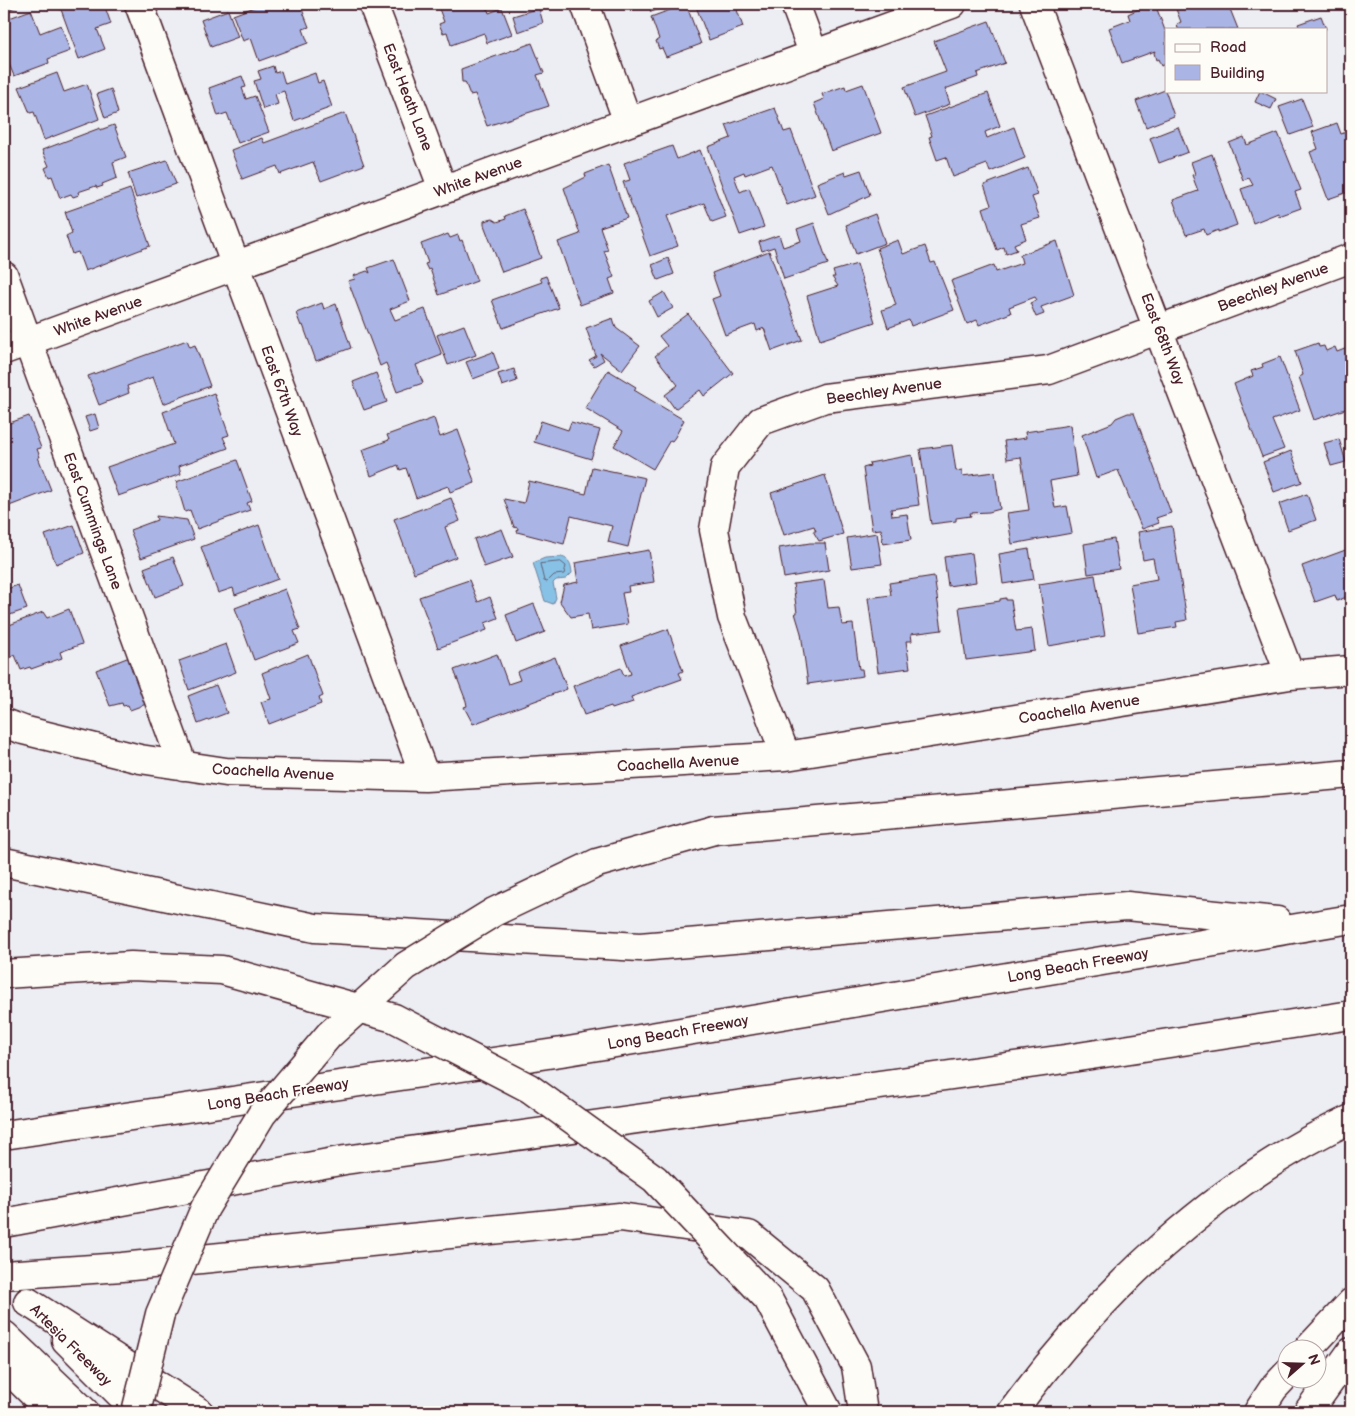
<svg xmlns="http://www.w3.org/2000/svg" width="1355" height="1416" viewBox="0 0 1355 1416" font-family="'Balsamiq Sans',sans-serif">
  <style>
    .water { fill: #87c2e6; stroke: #6f819b }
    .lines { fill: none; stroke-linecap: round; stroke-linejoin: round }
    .shore { stroke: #626076; stroke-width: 1 }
    .building { fill: #aab5e5; stroke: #4a1f2b }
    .minor-casing { stroke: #4a1f2b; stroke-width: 31 }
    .motorway-casing { stroke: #4a1f2b; stroke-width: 31 }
    .minor { stroke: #fdfcf7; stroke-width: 28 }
    .motorway { stroke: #fdfcf7; stroke-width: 28 }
    .motorway-bridge-casing { stroke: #4a1f2b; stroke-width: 31; stroke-linecap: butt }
    .motorway-bridge { stroke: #fdfcf7; stroke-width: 28 }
    .labels { text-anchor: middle; stroke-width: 4; stroke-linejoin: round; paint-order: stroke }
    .street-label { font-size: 15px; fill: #4a1f2b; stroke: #fdfcf7 }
  </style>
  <rect width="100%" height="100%" fill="#eceef3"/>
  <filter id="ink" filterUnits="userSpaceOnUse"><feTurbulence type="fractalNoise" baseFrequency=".02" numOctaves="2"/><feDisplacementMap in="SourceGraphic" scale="10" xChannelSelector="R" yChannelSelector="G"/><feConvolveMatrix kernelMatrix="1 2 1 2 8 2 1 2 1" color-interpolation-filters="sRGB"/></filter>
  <g filter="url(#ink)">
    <path class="water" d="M562 557C570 560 571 564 572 573L566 579 556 580 553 583 556 598 553 604 545 601 533 563 545 558Z"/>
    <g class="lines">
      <path class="shore" d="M561 562 566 566 564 574 554 575 547 582 544 581 540 564Z"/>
    </g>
    <path class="building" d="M4 4H24L4 11Z
      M59 4H104L111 24 97 29 105 49 79 59Z
      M256 4H300L309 27 303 29 308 43 259 61 251 38 243 41 233 15 257 6Z
      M442 4H486L489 13 502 8 512 34 487 43 484 33 451 45 447 32 443 33 439 24 444 22 438 6Z
      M648 4H675L651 12Z
      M686 4 701 44 666 57 662 48 659 49 656 41 659 39 651 17Z
      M695 4H738L740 9 737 10 743 27 709 40Z
      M1149 4H1155L1166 33V64L1161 66 1158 59 1156 60 1154 53 1155 51 1122 63 1109 28 1130 20 1128 14Z
      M1174 4H1228L1238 29H1178L1177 24 1181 22Z
      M539 8 543 23 518 32 513 16Z
      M31 10 40 33 61 25 70 51 48 59 49 63 14 76 4 52V20Z
      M228 10 238 37 211 47 201 20Z
      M1321 16 1326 29H1300L1298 24Z
      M989 21 1005 63 977 73 978 77 945 89 950 104 915 117 904 87 946 72 934 41Z
      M532 43 544 73 537 75 549 106 487 126 475 94 470 95 465 82H462L461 69Z
      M273 66 275 73 281 71 285 84 315 73 318 83 323 81 332 107 294 121 284 91 275 94 278 104 263 109 254 81 261 79 258 71Z
      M57 73 64 92 87 84 99 119 44 140 34 112 30 113 19 87Z
      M242 76 246 87 242 88 246 99 255 96 269 132 238 143 227 113 218 116 209 88Z
      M863 84 881 133 831 151 814 103 824 99 822 94 845 86 846 90Z
      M111 89 118 113 105 118 97 94Z
      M1165 90 1174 116 1146 127 1136 101Z
      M1260 91 1276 99 1271 109 1255 102Z
      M988 93 1000 126 985 132 987 138 1014 127 1025 158 990 172 987 164 953 177 946 157 937 160 929 137 932 136 925 116Z
      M1302 99 1313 127 1290 135 1279 107Z
      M775 108 784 132 791 130 815 195 787 205 772 165 745 175 744 172 734 176 740 192 749 188 764 227 740 235 708 147 731 138 726 125Z
      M345 113 364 165 321 181 313 162 280 174 277 166 242 179 231 150 262 138 264 143Z
      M1337 123 1341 134 1351 130V191L1328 199 1310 152 1318 149 1312 132Z
      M114 125 126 157 113 162 117 178 102 184 103 186 97 188 96 186 78 192 79 195 73 197 71 194 60 198 52 176 49 177 45 168 49 166 42 150 100 128V130Z
      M1178 127 1188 152 1159 163 1150 138Z
      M1278 133 1301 190 1295 192 1301 208 1279 216 1278 213 1253 223 1241 189 1253 185 1249 178 1243 180 1229 143 1244 137 1247 145Z
      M672 146 677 159 700 150 726 217 712 222 704 203 667 216 678 246 650 256 623 182 630 180 624 163Z
      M1212 154 1237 225 1218 232V230L1206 235 1204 229 1186 235 1173 200 1198 191 1192 175 1195 174 1191 162Z
      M167 160 176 184 136 198 128 173Z
      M608 165 627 218 600 227 608 250 604 251 614 277 609 279 614 293 580 305 558 242 580 234 564 188 586 177 585 174Z
      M1028 168 1038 195 1032 197 1040 218 1021 224 1026 239 1014 244 1017 250 1006 254 1004 247 997 250 991 233 983 208 991 205 984 185Z
      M861 170 870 195 829 214 817 183 845 172 846 175Z
      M130 189 150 246 85 271 78 252 72 254 66 236 72 233 65 212Z
      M523 209 541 258 502 272 484 225V221L492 219 497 222 506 219 505 216Z
      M875 214 885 243 856 254 846 225Z
      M814 223 828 264 784 279 774 247 762 251 759 242 779 235 783 247 801 241 797 229Z
      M448 234 450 238 458 235 460 241 462 240 477 281 439 295 430 269 428 270 425 264 428 263 421 244Z
      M898 240 903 254 925 246 931 263 935 262 954 310 911 326 909 320 888 328 882 310 896 305 877 248Z
      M1057 241 1074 295 1041 307 1044 314 1036 317 1030 303 1037 300 1035 297 1009 307 1011 313 979 325 977 320 967 324 951 281 994 265 996 272 1022 263 1020 255Z
      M769 251 802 340 772 351 764 328 757 331 755 324 725 335 712 299 720 296 712 273Z
      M668 258 674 274 658 280 652 265Z
      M394 259 410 301 390 309 395 320 425 309 442 355 416 365 423 383 397 392 386 363 380 366 348 281 355 279 353 276 367 271 370 273 368 268Z
      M857 264 875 322 820 340 807 296 838 286 832 277H835L833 271Z
      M546 276 559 308 503 328 492 300 542 282 540 278Z
      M664 292 673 308 657 317 649 301Z
      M322 303 324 309 336 304 351 348 316 361 303 325 301 326 296 313Z
      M688 314 733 373 704 396 700 390 675 409 665 395 678 385 655 356 667 346 659 336Z
      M613 318 616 328 640 346 622 370 600 353 604 360 594 366 589 360 596 356 586 328Z
      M464 325 476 355 448 365 437 335Z
      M187 340 190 347 195 345 210 386 163 404 153 377 127 386 129 393 99 405 88 376Z
      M1318 343 1319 347 1324 346 1326 351 1335 347 1337 352 1350 347 1351 379 1347 380 1348 384 1351 383V407L1314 420 1299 377 1303 375 1295 351Z
      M493 352 499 369 473 379 466 362Z
      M1280 357 1300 410 1272 420 1284 449 1262 457 1234 384 1253 376 1251 371 1263 367 1262 364Z
      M514 369 517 381 502 386 498 374Z
      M608 370 636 387 634 390 684 420 675 437 672 441 670 440 653 469 614 446 623 431 585 408Z
      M376 373 387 402 364 410 353 382Z
      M214 393 229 435 223 437 228 448 179 466 181 474 118 496 107 467 174 444 163 412Z
      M1128 413H1134L1171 513 1156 518 1159 523 1142 529 1118 470 1096 478 1082 435 1112 423 1116 418Z
      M95 414 99 428 90 431 85 417Z
      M29 416 41 448 37 449 40 457H38L51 490 4 508V456L7 455 4 446V425Z
      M434 418 440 437 458 430 472 469 470 470 475 483 450 492 448 486 416 498 406 468 400 470 398 465 371 476 362 450 389 440 387 435Z
      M541 421 568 430 571 422 600 430 591 459 534 442Z
      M1070 425 1077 476 1050 481 1055 508 1067 506 1072 533 1012 544 1007 513 1029 510 1021 457 1007 459 1004 441 1026 438 1025 432Z
      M1339 439 1346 462 1331 466 1324 443Z
      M952 445 956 471 962 470V476L995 472 1000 509 989 512 970 513 971 516 956 518V521L931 524 920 449Z
      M1291 451 1302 482 1274 492 1263 462Z
      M912 455 919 505 891 509 892 516 907 514 911 540 883 544 881 529 872 530 863 468 870 466 869 463Z
      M237 460 252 501 247 503 250 510 197 529 190 510 185 512 176 482Z
      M592 467 645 478 628 547 608 542 612 526 571 516 564 544 517 532 518 528 514 527 504 499 524 503 529 481 586 494Z
      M825 475 843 534 819 541 813 531H816L814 526 784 535 771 493Z
      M1307 494 1316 520 1288 530 1279 504Z
      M451 498 460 521 445 527 456 557 414 573 394 519Z
      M156 516 187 520 194 539 141 558 130 530 157 520Z
      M74 525 84 553 56 564 45 535Z
      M259 525 278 579 235 595 233 588 218 593 201 547Z
      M1172 526 1187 620 1176 622 1177 627 1138 633 1130 584 1157 579 1153 558 1143 560 1138 532Z
      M502 529 513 557 484 567 474 539Z
      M877 533 882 564 852 568 847 538Z
      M1114 539 1119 569 1088 574 1084 544Z
      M810 543H825L829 570 784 578 779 548Z
      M1351 548V595L1337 601 1335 595 1315 602 1302 566Z
      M1029 549 1034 579 1003 584 999 554Z
      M649 550 654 582 628 586 629 592 622 593 628 624 591 630 588 614 571 617 560 602 564 585 578 582 575 563Z
      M972 553 976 582 948 586 944 557Z
      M173 557 184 586 155 597 144 568Z
      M1095 575 1105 636 1049 646 1039 584Z
      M934 576 942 630 911 634 912 641H906L910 668 878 672 868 598 891 595 889 583Z
      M469 580 478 602 490 597 498 618 485 623 487 630 438 648 419 597Z
      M824 580 828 608 839 607 842 625 853 624 859 669H862L863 676 808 684 801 633 795 613H797L793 584Z
      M18 585 27 609 4 617V590Z
      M285 589 300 629 294 631 299 643 254 660 235 608Z
      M1006 598V600H1011L1016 631 1032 629 1035 651 966 660 959 607 1000 601V599Z
      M534 604 545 632 516 643 506 615Z
      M69 609 82 644 60 652 62 658 31 669 30 667 21 670 15 655 4 660V627L43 612 47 618Z
      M668 629 683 671 679 673 682 679 631 697 633 702 612 709 611 706 584 715 573 686 621 668 624 676 631 674 621 646Z
      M226 644 236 672 189 690 179 661Z
      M308 654 323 696 319 698 321 704 269 724 261 702 271 699 262 673Z
      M497 654 508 684 520 680 517 672 555 657 567 689 473 724 464 707 467 706 466 701 454 670Z
      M132 656 149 703 130 710 128 705 123 706 122 703 110 706 96 670Z
      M216 685 227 713 198 724 188 696Z"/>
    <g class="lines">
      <defs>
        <path id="minor" d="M139 4 425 777
          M373 4 443 189
          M585 4 628 122
          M795 4 814 55
          M1034 4 1290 675
          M4 276 183 766
          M4 350 952 4
          M4 723 23 730 140 759 226 772 425 777 786 756 1290 675 1351 670
          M786 756 732 617 714 530 725 467 761 421 825 398 1049 370 1351 258"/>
        <path id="motorway" d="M714 830 1351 774
          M4 862 315 928 640 947 1127 906 1277 921
          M4 974 131 966 222 970 325 999
          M4 1135 568 1051 1351 919
          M4 1223 345 1160 1065 1059 1351 1015
          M4 1275 122 1267 620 1217 749 1235 815 1289 856 1366 863 1412
          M28 1302 199 1412
          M4 1335 85 1412
          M66 1340 138 1412
          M1309 1348 1351 1303
          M4 1365 52 1412
          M1012 1412C1099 1293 1216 1182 1351 1119
          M1258 1412 1273 1389 1288 1373
          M1308 1412 1351 1352"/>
      </defs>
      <use href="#minor" class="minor-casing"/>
      <use href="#motorway" class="motorway-casing"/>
      <use href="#minor" class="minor"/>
      <use href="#motorway" class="motorway"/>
      <defs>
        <path id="motorway-bridge" d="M325 999 394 1018 529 1088 655 1179 768 1299 828 1412
          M136 1412 160 1314 205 1208 262 1114 329 1035 406 966 494 912 597 863 714 830"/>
      </defs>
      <use href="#motorway-bridge" class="motorway-bridge-casing"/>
      <use href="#motorway-bridge" class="motorway-bridge"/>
    </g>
  </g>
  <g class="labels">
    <g class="street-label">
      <text transform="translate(408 97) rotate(69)" y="5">East Heath Lane</text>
      <text transform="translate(478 177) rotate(-20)" y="5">White Avenue</text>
      <text transform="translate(1273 287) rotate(-20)" y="5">Beechley Avenue</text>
      <text transform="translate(98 316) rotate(-20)" y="5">White Avenue</text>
      <text transform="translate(1163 339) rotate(69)" y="5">East 68th Way</text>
      <text transform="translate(282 391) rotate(70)" y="5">East 67th Way</text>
      <text transform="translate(884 391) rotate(-8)" y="5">Beechley Avenue</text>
      <text transform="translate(93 521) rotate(70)" y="5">East Cummings Lane</text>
      <text transform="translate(1079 709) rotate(-9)" y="5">Coachella Avenue</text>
      <text transform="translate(678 763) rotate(-3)" y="5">Coachella Avenue</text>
      <text transform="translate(273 772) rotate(3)" y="5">Coachella Avenue</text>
      <text transform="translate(1078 965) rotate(-10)" y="5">Long Beach Freeway</text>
      <text transform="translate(678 1032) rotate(-10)" y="5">Long Beach Freeway</text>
      <text transform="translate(278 1094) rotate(-9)" y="5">Long Beach Freeway</text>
      <text transform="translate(71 1345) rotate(45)" y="5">Artesia Freeway</text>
    </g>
  </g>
  <rect width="1355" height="1416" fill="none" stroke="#fdfcf7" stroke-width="20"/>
  <rect x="10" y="10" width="1335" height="1396" fill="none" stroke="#4a1f2b" stroke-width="2" filter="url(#ink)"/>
  <rect x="1165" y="28" width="162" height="65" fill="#fdfcf7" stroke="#b5a4a5"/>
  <rect x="1175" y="44" width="25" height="8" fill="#fdfcf7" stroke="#b5a4a5"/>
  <text x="1210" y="52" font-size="15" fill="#4a1f2b">Road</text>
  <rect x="1175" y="65" width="25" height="15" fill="#aab5e5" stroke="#b5a4a5"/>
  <text x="1210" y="78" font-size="15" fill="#4a1f2b">Building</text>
  <g transform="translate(1302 1364) rotate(70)"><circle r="24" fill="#fdfcf7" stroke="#b5a4a5"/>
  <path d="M0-4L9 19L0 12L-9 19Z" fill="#4a1f2b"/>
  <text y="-8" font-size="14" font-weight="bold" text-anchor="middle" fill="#4a1f2b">N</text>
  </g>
</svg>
